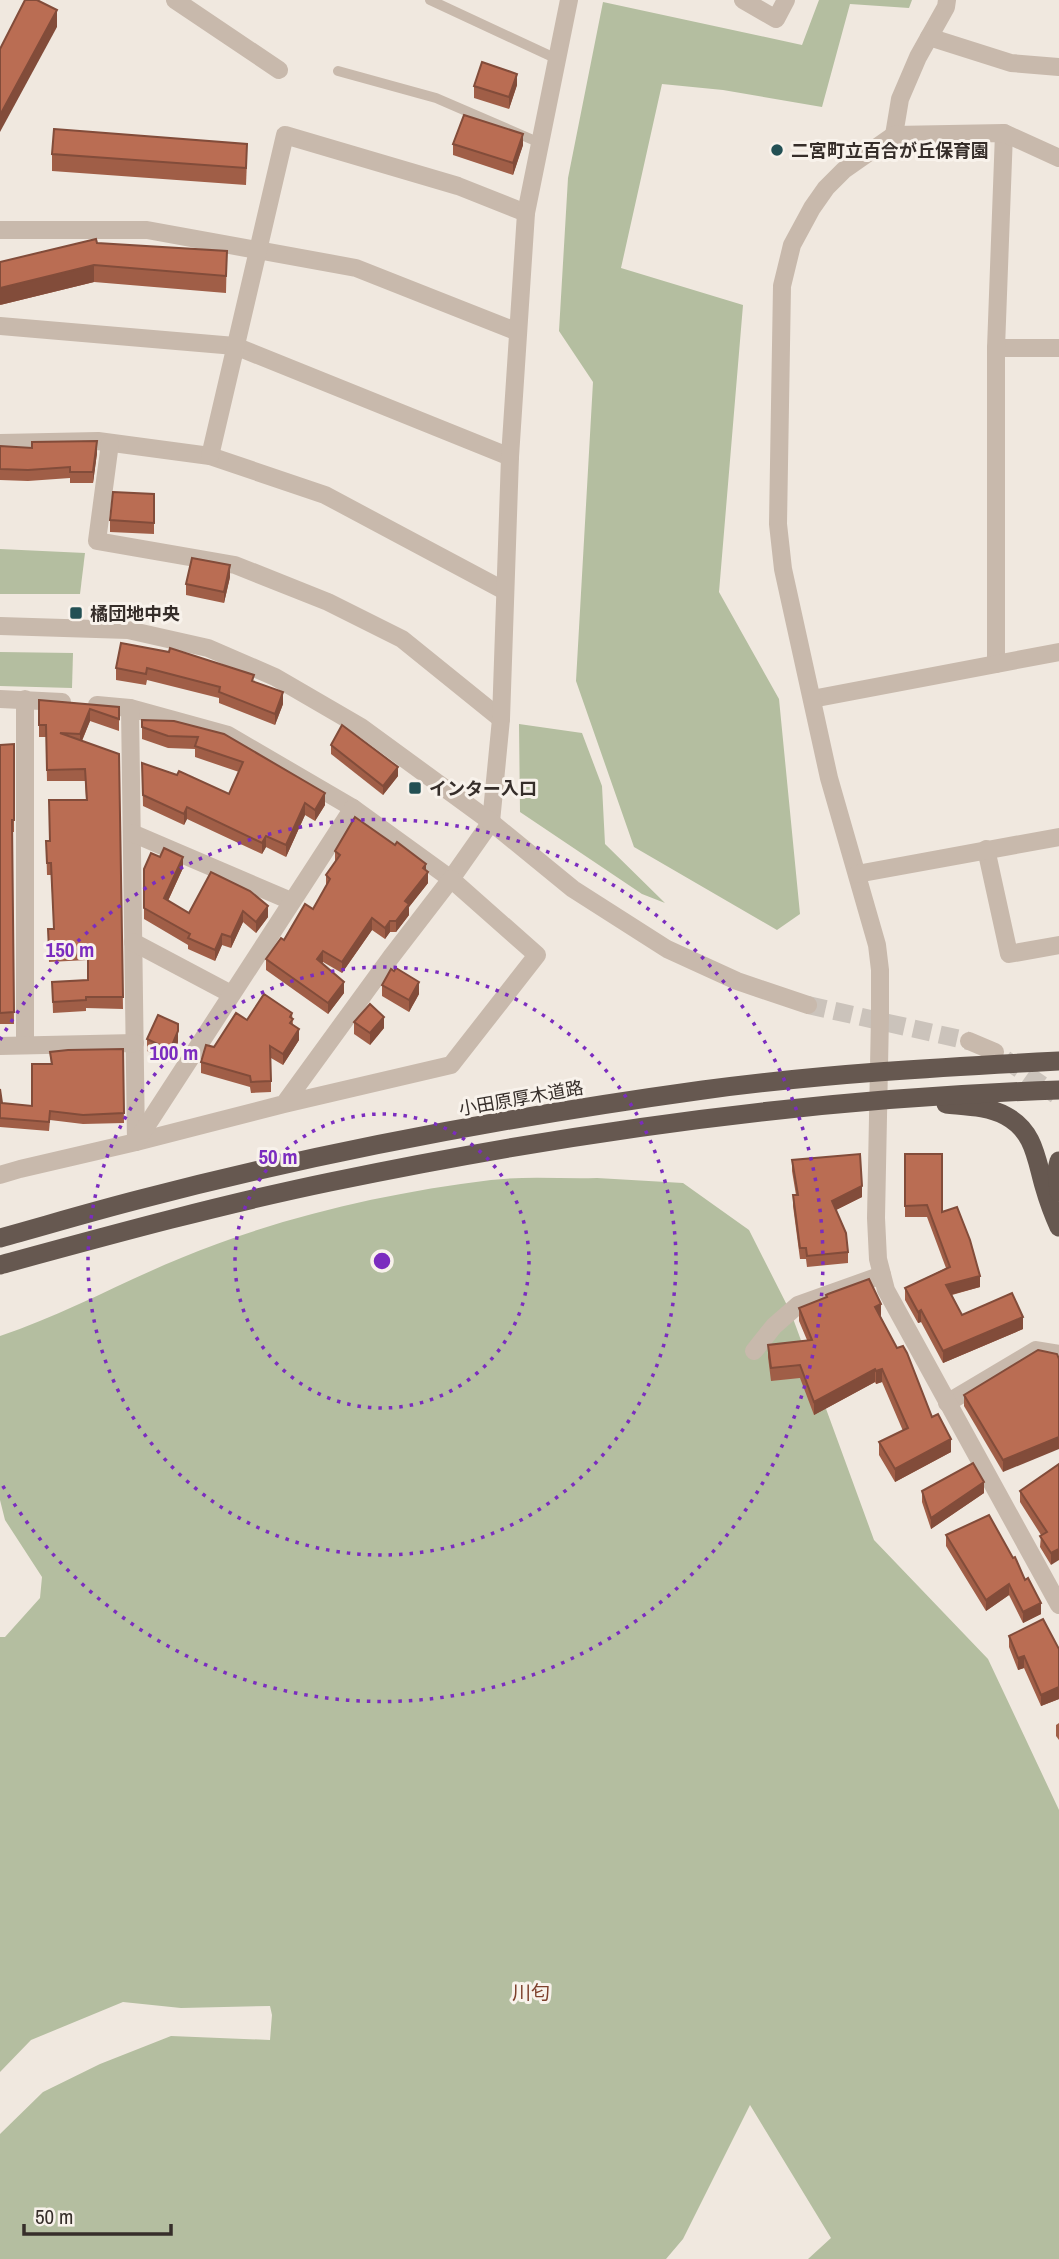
<svg xmlns="http://www.w3.org/2000/svg" width="1059" height="2259" viewBox="0 0 1059 2259" font-family="'Archivo Narrow','Noto Sans JP',sans-serif">
<rect width="100%" height="100%" fill="#f0e8df"/>
<!-- green -->
<g fill="#b4bea0">
<path d="M819 0H912L909 8 850 4 822 107 723 90 662 84 621 268 743 305 719 592 779 699 800 914 777 930 634 847 576 681 593 382 559 331 568 178 603 2 802 45Z"/>
<path d="M0 549 85 553 80 594H0Z"/>
<path d="M0 652 73 653 72 688 0 686Z"/>
<path d="M519 724 582 733 602 786 605 844 665 903 642 894 520 812Z"/>
<path d="M597 1178 683 1183 749 1230 791 1313 874 1540 988 1659 1059 1810V2259H808L831 2238 750 2105 683 2239 666 2259H0V2134L43 2092 100 2064 171 2036 270 2040 272 2015 270 2006 181 2008 123 2002 31 2040 0 2072V1637H5L40 1598 42 1577 5 1520 0 1500V1336C63 1315 120 1283 181 1258 280 1217 385 1193 491 1180 526 1176 562 1179 597 1178Z"/>
</g>
<g fill="none" stroke-linecap="round" stroke-linejoin="round">
<!-- tertiary-tunnel -->
<g stroke="#cbc3bb" stroke-width="18" stroke-dasharray="18 9" stroke-linecap="butt">
<path d="M808 1005 969 1041"/>
<path d="M1005 1059 1056 1095"/>
</g>
<!-- service -->
<g stroke="#c8b9ac" stroke-width="10">
<path d="M430 0 557 59"/>
<path d="M338 71 436 98 540 143"/>
</g>
<!-- minor -->
<g stroke="#c8b9ac" stroke-width="18">
<path d="M175 0 279 70"/>
<path d="M743 0 776 19 786 0"/>
<path d="M929 37 1011 63 1059 67"/>
<path d="M0 230H147L356 268 518 332"/>
<path d="M0 326 235 346 510 457"/>
<path d="M996 348H1059"/>
<path d="M0 443 98 441 210 456 325 495 505 591"/>
<path d="M110 443 97 541 235 565 328 602 402 639 501 719"/>
<path d="M210 456 285 135 458 186 526 213"/>
<path d="M996 664V348L1004 133"/>
<path d="M0 699 62 702"/>
<path d="M25 699V1045"/>
<path d="M812 699 1059 652"/>
<path d="M97 705 130 708 228 735 353 808 451 879 491 822 501 719 510 457 526 213 569 0"/>
<path d="M130 708 136 1142 284 1104 451 1065 537 955 451 879 391 957 284 1104"/>
<path d="M132 833 291 901"/>
<path d="M986 849 1009 954 1059 945"/>
<path d="M133 942 231 994"/>
<path d="M0 1046 135 1043"/>
<path d="M0 1175 20 1169 136 1142 353 808"/>
<path d="M754 1351 774 1326 798 1305 882 1275"/>
<path d="M947 1403 1036 1350 1059 1354"/>
</g>
<!-- tertiary -->
<g stroke="#c8b9ac" stroke-width="18">
<path d="M894 135 900 99 918 57 946 7 947 0"/>
<path d="M1059 158 1004 133 894 135 844 170 826 188 812 208 792 245 782 286 778 524 783 569 829 778 877 945 880 970V1016L876 1218 878 1259 886 1290 1059 1605"/>
<path d="M0 626 128 630 208 648 275 677 361 727 491 822 573 889 667 949 737 981 808 1005"/>
<path d="M857 874 1059 837"/>
<path d="M969 1041 995 1052"/>
</g>
<!-- trunk -->
<g stroke="#665850" stroke-width="19">
<path d="M946 1104C966 1106 988 1106 1006 1116 1034 1131 1036 1158 1044 1186 1048 1200 1053 1214 1059 1227"/>
<path d="M1059 1161 1057 1169 1059 1192"/>
<path d="M0 1238C47 1225 94 1211 141 1199 325 1151 515 1116 703 1090 821 1074 941 1067 1059 1061"/>
<path d="M0 1265C110 1235 219 1205 330 1182 570 1132 814 1098 1059 1090"/>
</g>
</g>
<!-- wall -->
<g fill="#a05e47">
<path d="M517 85 509 109 474 98V86Z"/>
<path d="M453 144 523 145 513 175 453 155Z"/>
<path d="M52 154 247 161 246 185 52 171Z"/>
<path d="M97 243 227 251 226 293 94 282 0 305Z"/>
<path d="M0 446 97 453 93 483H70V478L28 481 0 480Z"/>
<path d="M154 494V534L110 532V520Z"/>
<path d="M230 577 224 603 186 595V584Z"/>
<path d="M121 643 254 682 283 704 275 725 219 703V698L147 680 146 685 116 680V668Z"/>
<path d="M39 700 119 707V731L90 721 82 741 119 754 123 1009 86 1008V1011L53 1013 52 982 88 980V960L49 962 48 929H54L51 875H47L46 841H50L86 800 85 781H47L46 737H39Z"/>
<path d="M142 720 174 721 325 805 315 821 305 815 286 857 266 847 262 854 187 819 184 825 143 806 142 763 229 794 239 772 195 757V749L168 748 142 739Z"/>
<path d="M14 744V832H12L14 1024H0V745Z"/>
<path d="M331 745 398 776 383 795 331 754Z"/>
<path d="M335 851 426 871 428 883 409 907V915L396 932H390L385 939 372 930 342 973 323 962 322 963 344 993 328 1014 266 970V959L313 909 326 887V875L335 862Z"/>
<path d="M160 857 183 868 168 901 189 913 211 872 268 917 256 933 243 922 231 948 222 945 215 961 188 949V945L144 919V869Z"/>
<path d="M382 985 419 994 409 1012 382 996Z"/>
<path d="M292 1013 293 1025 299 1040 283 1065 271 1058V1092L251 1093 250 1087 201 1073V1062L214 1047 247 1020Z"/>
<path d="M354 1022 384 1028 370 1045 354 1034Z"/>
<path d="M147 1039 178 1042 170 1061 147 1051Z"/>
<path d="M123 1049 124 1123 83 1124 50 1120 49 1131 0 1127V1089L2 1103 32 1106 51 1064 50 1052Z"/>
<path d="M905 1154 942 1212 980 1287 952 1295 962 1315 1023 1329 943 1363 921 1322 918 1323 905 1300V1288L946 1268 927 1217H905Z"/>
<path d="M792 1160 862 1197 836 1210 848 1252V1263L807 1267 806 1259H800L793 1206V1195H796L792 1171Z"/>
<path d="M826 1295 881 1317 932 1417 951 1452 895 1482 879 1455V1442L903 1431 882 1382 876 1384 875 1382 814 1415 800 1378 771 1381 768 1357V1345L807 1340 799 1321V1308L826 1298Z"/>
<path d="M1059 1359 1003 1472 964 1406V1395Z"/>
<path d="M1059 1464 1051 1565 1040 1547 1041 1535 1020 1502V1491Z"/>
<path d="M922 1491 984 1493 931 1529 922 1502Z"/>
<path d="M989 1515 1041 1614 1023 1623 1009 1595 986 1611 946 1546V1535Z"/>
<path d="M1009 1636 1059 1649V1699L1041 1706 1024 1668 1018 1670 1009 1647Z"/>
<path d="M1059 1723V1740L1056 1736V1725Z"/>
</g>
<!-- shaded-wall -->
<g fill="#824c3a">
<path d="M57 10V27L0 132V115Z"/>
<path d="M517 74V85L509 109V97Z"/>
<path d="M523 134V145L513 175V163Z"/>
<path d="M94 265V282L0 305V288Z"/>
<path d="M97 441V453L93 483V472Z"/>
<path d="M230 565V577L224 603V592Z"/>
<path d="M283 692V704L275 725V714Z"/>
<path d="M90 709V721L80 745V734Z"/>
<path d="M398 767V776L383 795V786Z"/>
<path d="M325 793V805L315 821V810Z"/>
<path d="M305 803V815L286 857V845Z"/>
<path d="M187 807V819L184 825V814Z"/>
<path d="M266 836V847L262 854V843Z"/>
<path d="M183 857V868L164 909V898Z"/>
<path d="M426 864V874L428 872V883L409 907V915L396 932V921L405 901 423 868Z"/>
<path d="M268 906V917L256 933V922Z"/>
<path d="M243 911V922L231 948V937Z"/>
<path d="M372 918V930L342 973V962Z"/>
<path d="M390 921V932L385 939V928Z"/>
<path d="M222 934V945L215 961V950Z"/>
<path d="M323 951V962L317 970V959Z"/>
<path d="M344 982V993L328 1014V1003Z"/>
<path d="M419 982V994L409 1012V1000Z"/>
<path d="M384 1017V1028L370 1045V1033Z"/>
<path d="M299 1029V1040L283 1065V1054Z"/>
<path d="M178 1031V1042L170 1061V1050Z"/>
<path d="M862 1186V1197L832 1212V1201Z"/>
<path d="M980 1276V1287L946 1296V1285Z"/>
<path d="M881 1304V1317L875 1307Z"/>
<path d="M921 1310V1322L918 1323V1312Z"/>
<path d="M1023 1317V1329L943 1363V1351Z"/>
<path d="M875 1369V1382L814 1415V1402Z"/>
<path d="M882 1369V1382L876 1384V1371Z"/>
<path d="M1059 1437V1449L1003 1472V1460Z"/>
<path d="M951 1439V1452L895 1482V1469Z"/>
<path d="M984 1482V1493L931 1529V1518Z"/>
<path d="M1059 1549V1560L1051 1565V1553Z"/>
<path d="M1009 1584V1595L986 1611V1600Z"/>
<path d="M1041 1603V1614L1023 1623V1612Z"/>
<path d="M1024 1656V1668L1018 1670V1658Z"/>
<path d="M1059 1687V1699L1041 1706V1695Z"/>
</g>
<!-- building -->
<g fill="#ba6d53" stroke="#824c3a" stroke-width="2">
<path d="M25 0H37L57 10 0 115V49Z"/>
<path d="M482 62 517 74 509 97 474 86Z"/>
<path d="M464 115 523 134 513 163 453 144Z"/>
<path d="M54 129 247 144 246 168 52 154Z"/>
<path d="M96 239 97 243 227 251 226 276 94 265 0 288V262Z"/>
<path d="M97 441 93 472H70V467L28 470 0 469V446L32 448V442Z"/>
<path d="M113 492 154 494V523L110 520Z"/>
<path d="M192 558 230 565 224 592 186 584Z"/>
<path d="M121 643 169 652 170 648 254 675 252 681 283 692 275 714 219 692 220 687 147 668 146 674 116 668Z"/>
<path d="M39 700 119 707V719L90 709 80 734 60 733 119 754 123 997H86V1000L53 1002 52 982 88 980V949L49 950 48 929H54L51 863H47L46 841H50L49 800H87L85 769 47 770 46 725H39Z"/>
<path d="M142 720 174 721 224 734 325 793 315 810 305 803 286 845 266 836 262 843 187 807 184 814 143 795 142 763 177 775 179 771 229 794 243 762 195 746 198 737 168 736 142 727Z"/>
<path d="M342 725 398 767 383 786 331 745Z"/>
<path d="M14 744V820H12L14 1012 0 1013V745Z"/>
<path d="M355 817 395 845 397 842 426 864 423 868 428 872 405 901 409 904 396 921H390L385 928 372 918 342 962 323 951 317 959 344 982 328 1003 266 959 281 938 284 940 305 904 313 909 330 879 326 875 340 855 335 851Z"/>
<path d="M164 848 183 857 164 898 189 913 211 872 250 891 268 906 256 922 243 911 231 937 222 934 215 950 188 938 190 934 144 908V869L151 853 160 857Z"/>
<path d="M396 968 419 982 409 1000 382 985 391 969 394 971Z"/>
<path d="M264 994 292 1013 290 1017 293 1019 290 1023 299 1029 283 1054 270 1046 271 1081 251 1082 250 1076 201 1062 206 1045 214 1047 236 1013 247 1020Z"/>
<path d="M370 1004 384 1017 370 1033 354 1022Z"/>
<path d="M158 1015 178 1024V1031L170 1050 147 1039Z"/>
<path d="M123 1049 124 1113 83 1115 50 1111 49 1122 0 1118V1089L2 1103 32 1106V1064H52L50 1052 68 1050Z"/>
<path d="M860 1154 862 1186 832 1201 846 1233 848 1252 807 1256 806 1248H800L793 1195H798L792 1160Z"/>
<path d="M905 1154H942V1212L957 1207 970 1240 980 1276 946 1285 962 1315 1012 1293 1023 1317 943 1351 921 1310 918 1312 905 1288 950 1267 927 1205 905 1206Z"/>
<path d="M869 1279 881 1304 875 1307 897 1348 903 1346 907 1353 932 1417 938 1414 951 1439 895 1469 879 1442 908 1428 882 1369 876 1371 875 1369 814 1402 800 1365 771 1368 768 1345 812 1340 799 1308 827 1297 826 1295 828 1294Z"/>
<path d="M1038 1350 1057 1354 1059 1359V1437L1003 1460 964 1395Z"/>
<path d="M973 1463 984 1482 931 1518 922 1491Z"/>
<path d="M1059 1464V1549L1051 1553 1040 1536 1047 1532 1020 1491Z"/>
<path d="M989 1515 1013 1558 1015 1557 1025 1580 1028 1578 1041 1603 1023 1612 1009 1584 986 1600 946 1535Z"/>
<path d="M1043 1619 1059 1649V1687L1041 1695 1024 1656 1018 1658 1009 1636Z"/>
</g>
<!-- distance rings -->
<g fill="none" stroke="#7b2cbf" stroke-width="3.5" stroke-dasharray="3.5 7">
<circle cx="382" cy="1261" r="147"/>
<circle cx="382" cy="1261" r="294"/>
<path d="M0 1040A441 441 0 1 1 0 1481"/>
</g>
<!-- markers -->
<g fill="#235054" stroke="#f8f2eb" stroke-width="2.5">
<circle cx="777" cy="150" r="7"/>
<rect x="69" y="606" width="14" height="14" rx="3.5"/>
<rect x="408" y="781" width="14" height="14" rx="3.5"/>
</g>
<g text-anchor="middle" dominant-baseline="central" stroke-width="6" stroke-linejoin="round" paint-order="stroke">
<!-- poi labels -->
<g font-size="18" font-weight="bold" fill="#362e2a" stroke="#f8f2eb" text-anchor="start">
<text x="791" y="150">二宮町立百合が丘保育園</text>
<text x="90" y="613">橘団地中央</text>
<text x="429" y="788">インター入口</text>
</g>
<!-- street labels -->
<g font-size="18" fill="#362e2a" stroke="#f8f2eb">
<text transform="translate(521 1098) rotate(-10)">小田原厚木道路</text>
</g>
<!-- neighbourhood labels -->
<g font-size="19" fill="#7d3f2b" stroke="#f8f2eb">
<text x="531" y="1992">川匂</text>
</g>
</g>
<circle cx="382" cy="1261" r="10" fill="#7b2cbf" stroke="#f8f2eb" stroke-width="3.5"/>
<g font-size="21" text-anchor="middle" font-weight="bold" fill="#7b2cbf" stroke="#f8f2eb" stroke-width="6" stroke-linejoin="round" paint-order="stroke">
<text x="70" y="957">150 m</text>
<text x="174" y="1060">100 m</text>
<text x="278" y="1164">50 m</text>
</g>
<!-- scale -->
<path d="M24 2224v10h147v-10" fill="none" stroke="#362e2a" stroke-width="3.5"/>
<text x="35" y="2224" font-size="21" fill="#362e2a" stroke="#f8f2eb" stroke-width="5" paint-order="stroke">50 m</text>
</svg>
